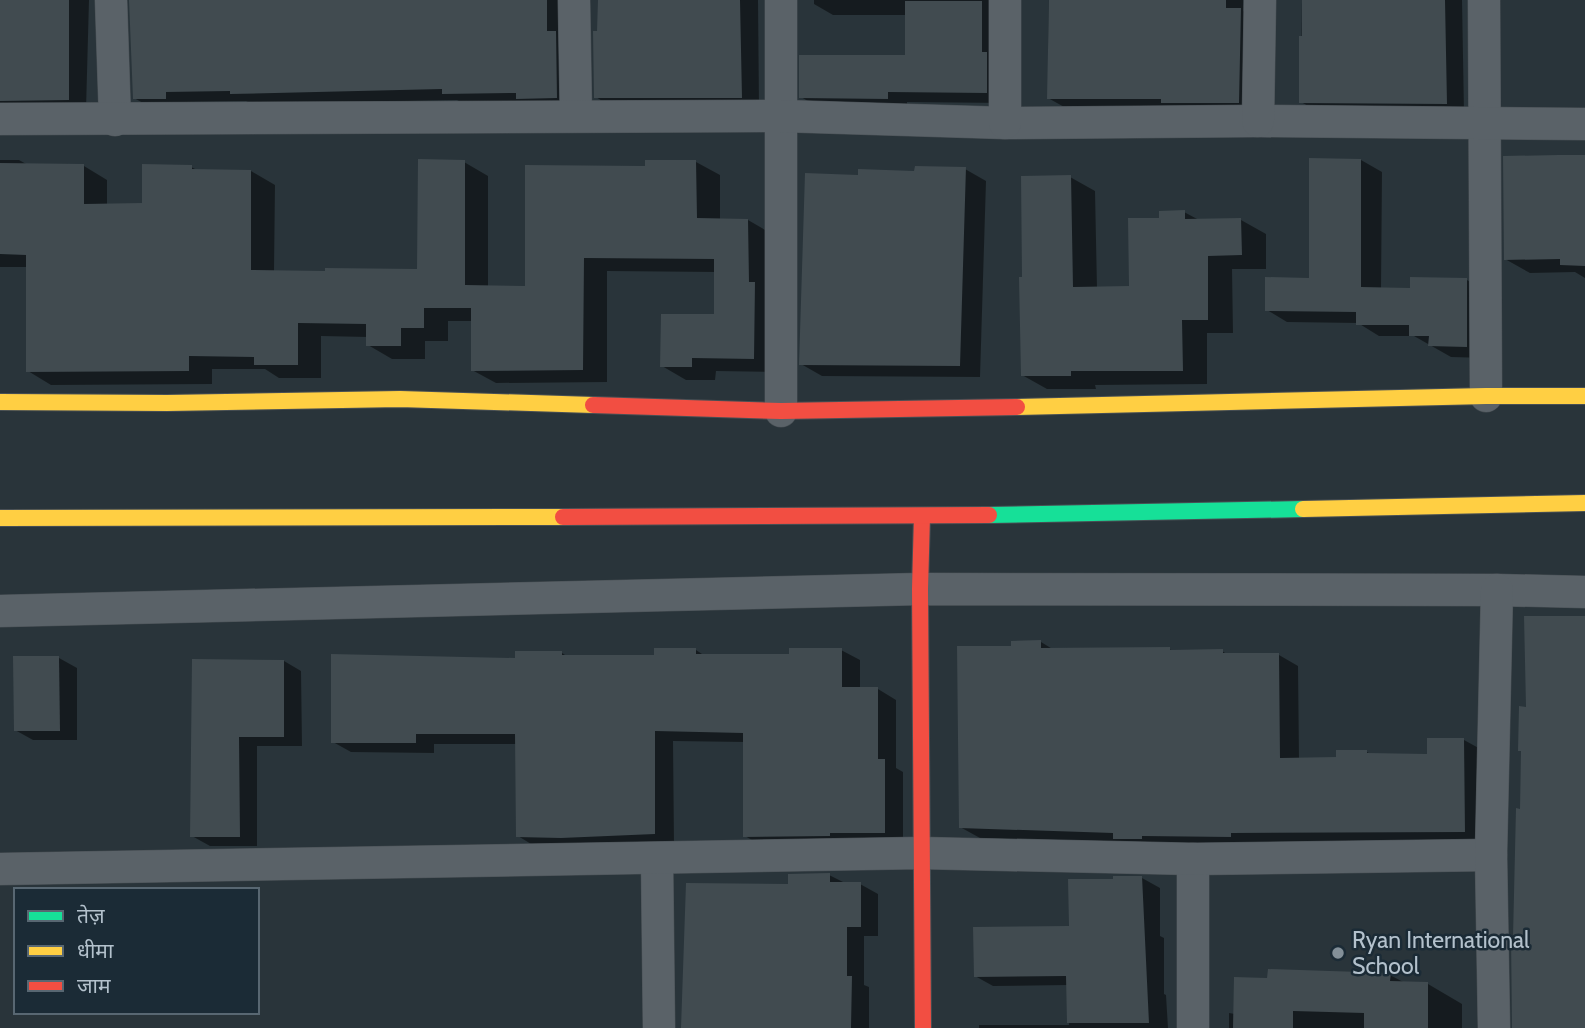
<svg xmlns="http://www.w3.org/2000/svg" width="1585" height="1028" viewBox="0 0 1585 1028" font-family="Cabin,'Noto Sans Devanagari',sans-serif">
<rect width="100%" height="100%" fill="#29343a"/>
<!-- shadow -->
<g fill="#0007">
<path d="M0 0H89L86 110H0Z"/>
<path d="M131 0H565L576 109 464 104 457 100 252 104 246 101 185 102V109H154L134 98Z"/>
<path d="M599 0H758L759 107 613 108 596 97Z"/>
<path d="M814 0H1001L1005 103 907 102V109L820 108 801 97 906 56V15H833L814 4Z"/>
<path d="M1049 0H1243V11L1259 20 1256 112 1066 108 1048 98Z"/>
<path d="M1302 0H1462L1464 113 1319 112 1301 102Z"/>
<path d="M1585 157V278L1575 272 1530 273 1505 259Z"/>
<path d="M0 160H19L28 165 84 166 107 180V205H143L191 167 199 171H251L275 185 274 271H419L464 162 488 176V288H526L647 168 696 162 720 175V220H748L772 234 778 372 716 371 715 380H686L662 366 716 316V272L607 271V382L496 383 472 370 473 321H448V341H425V359H392L368 345V337L321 336V378H279L265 369H212V384L51 385 28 371V267H0Z"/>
<path d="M1361 160 1382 172 1381 289H1411L1467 280 1487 292V358L1451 357 1414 336H1379L1358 323 1287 322 1267 310 1311 279Z"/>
<path d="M965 169 986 181 980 377 822 376 801 364 860 177Z"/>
<path d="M1070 177 1095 191 1097 288H1130L1161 220 1184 212 1199 220H1241L1266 234V269H1232L1233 333H1207V384L1095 385 1096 389H1047L1022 375 1024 279Z"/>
<path d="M1041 642 1054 650 1169 649 1173 651H1222L1228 655H1279L1298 666 1299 759H1338L1367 752 1372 755H1428L1464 740 1484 751V843L1250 847 980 838 960 827 1012 648Z"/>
<path d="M696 650 705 656H791L841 650 860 660V689H878L896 700V768L903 772V843L764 847 745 836V742L673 741 674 844 536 847 518 836 517 744H434V753L351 752 333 742 517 660 562 653 568 657H656Z"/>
<path d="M59 658 77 668V740H33L15 730Z"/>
<path d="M194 660 284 661 301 671 302 746H257V846H210L192 836Z"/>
<path d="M829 875 845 883 860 884 878 894V936H864V985L869 987V1028H686L790 885Z"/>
<path d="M1142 878 1160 888V936L1164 938V994L1166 995 1168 1028H979V1025H1069L1068 985 993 986 975 976 1071 928Z"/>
<path d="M1390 975 1405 983 1428 984 1462 1004V1028H1229V1013L1235 1014Z"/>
</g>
<!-- building -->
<g fill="#414b50">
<path d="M0 0H69V100L0 101Z"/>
<path d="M129 0H547V31H556L557 98 516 99V93L442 94V89L230 94V91L166 92V99H133Z"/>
<path d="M598 0H740L742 98H594L593 31H597Z"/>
<path d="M1049 0H1226V8H1241L1239 103H1161V99H1047Z"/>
<path d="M1302 0H1445L1447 104 1299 103V36H1302Z"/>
<path d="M905 1H982V52H987V93L888 92V99L799 98V55H905Z"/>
<path d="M1559 155H1585V266L1560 265V259L1504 260 1503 156Z"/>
<path d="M1309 158 1361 159V287L1410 288V277L1467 278V347L1428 346 1429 336H1409V325H1356V312L1265 311V277L1309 278Z"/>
<path d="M418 159 465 160V285L525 286V165L645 166V160H696L697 218 748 219 749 282H755L754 359 692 358V367H660L661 314H714V259L584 258 583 370 471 371V308H424V328H401V346H366V324L298 323V365H254V357L189 356V371L26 372V255L0 254V163L84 164V204L142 203V164L192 165V169L251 170V270L325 271V268L417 269Z"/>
<path d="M915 166 966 167 960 366 799 365 805 173 858 175V169L914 171Z"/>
<path d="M1071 175 1073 287 1129 286 1128 218H1159V211L1185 210V219L1241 218 1242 255 1208 256V320H1182L1183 371H1071V376H1021L1019 277H1022L1021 176Z"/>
<path d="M1524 616H1585V1028H1512L1511 937H1513L1516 808 1520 809 1521 751H1518L1519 706 1526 707Z"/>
<path d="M1041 640V648L1170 647V650L1223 649V653H1279L1280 758 1336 757V750H1367V753L1427 754V738H1464L1465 832 1231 833V837L1142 836V839H1113V833L959 828 957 646H1011V641Z"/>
<path d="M654 648H696V654H789V648H842V687H878V759H885V833H830V836L743 837V733L655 731V834L561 838 516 837 515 734H416V743H331V654L515 658V651H562V655H654Z"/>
<path d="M13 656H59L60 731H14Z"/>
<path d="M192 659 284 660V737H239L240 837H190Z"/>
<path d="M830 873V882H861V927H847V976H852L851 1028H681L686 883 788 884V874Z"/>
<path d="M1113 876H1142L1149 1023H1067L1066 976 974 977 973 927 1069 926 1068 879H1113Z"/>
<path d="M1268 969 1391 973 1390 981 1428 982V1028H1364V1013L1293 1011V1028H1233L1234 977 1267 978Z"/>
</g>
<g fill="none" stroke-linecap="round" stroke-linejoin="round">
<!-- street casing -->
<g stroke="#484f54" stroke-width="33">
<g id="street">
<path d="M111 0 115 120"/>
<path d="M574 0 576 116"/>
<path d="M781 0V411"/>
<path d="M1484 0 1486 396"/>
<path d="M0 119 781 116 1005 123 1258 121 1585 124"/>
<path d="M1258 121 1260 0"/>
<path d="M1005 123V0"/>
<path d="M0 611 920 589 1497 590 1585 592"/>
<path d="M657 859 659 1028"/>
<path d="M1193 859V1028"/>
<path d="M0 869 921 853 1193 859 1491 855"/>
<path d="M1494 1028 1491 855 1497 590"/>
</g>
</g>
<!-- fast casing -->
<g stroke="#484f54" stroke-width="18">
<path id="fast" d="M989 515 1303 509"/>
</g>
<!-- slow casing -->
<g stroke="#484f54" stroke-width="18">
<g id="slow">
<path d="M0 402 167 403 400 399 593 405"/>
<path d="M1017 407 1486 396H1585"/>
<path d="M1303 509 1585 503"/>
<path d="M0 518 563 517"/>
</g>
</g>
<!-- jam casing -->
<g stroke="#484f54" stroke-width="18">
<g id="jam">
<path d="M593 405 781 411 1017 407"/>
<path d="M922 516 920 589 923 1028"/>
<path d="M563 517 989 515"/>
</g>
</g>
<!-- street -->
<use href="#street" stroke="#5a6268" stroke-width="32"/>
<!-- fast -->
<use href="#fast" stroke="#16e098" stroke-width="16"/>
<!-- slow -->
<use href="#slow" stroke="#ffcf43" stroke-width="16"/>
<!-- jam -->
<use href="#jam" stroke="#f24e42" stroke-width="16"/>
</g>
<!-- markers -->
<circle fill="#839099" stroke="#1b2b36" stroke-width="2.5" cx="1338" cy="953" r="7"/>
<g text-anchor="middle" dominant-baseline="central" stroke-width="5" stroke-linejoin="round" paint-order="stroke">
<!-- poi labels -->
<g font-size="23" fill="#b3c1cc" stroke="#1b2b36" text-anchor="start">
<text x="1352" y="940">Ryan International<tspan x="1352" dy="26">School</tspan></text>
</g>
</g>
<!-- legend -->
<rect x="14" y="888" width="245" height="126" fill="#1b2b36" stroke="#586772" stroke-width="2"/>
<rect x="28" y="911" width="35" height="10" fill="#16e098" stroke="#586772" stroke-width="2"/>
<text x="77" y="923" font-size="21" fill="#b3c1cc">तेज़</text>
<rect x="28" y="946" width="35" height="10" fill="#ffcf43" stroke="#586772" stroke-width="2"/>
<text x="77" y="958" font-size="21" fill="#b3c1cc">धीमा</text>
<rect x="28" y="981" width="35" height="10" fill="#f24e42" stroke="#586772" stroke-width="2"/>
<text x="77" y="993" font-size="21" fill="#b3c1cc">जाम</text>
</svg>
